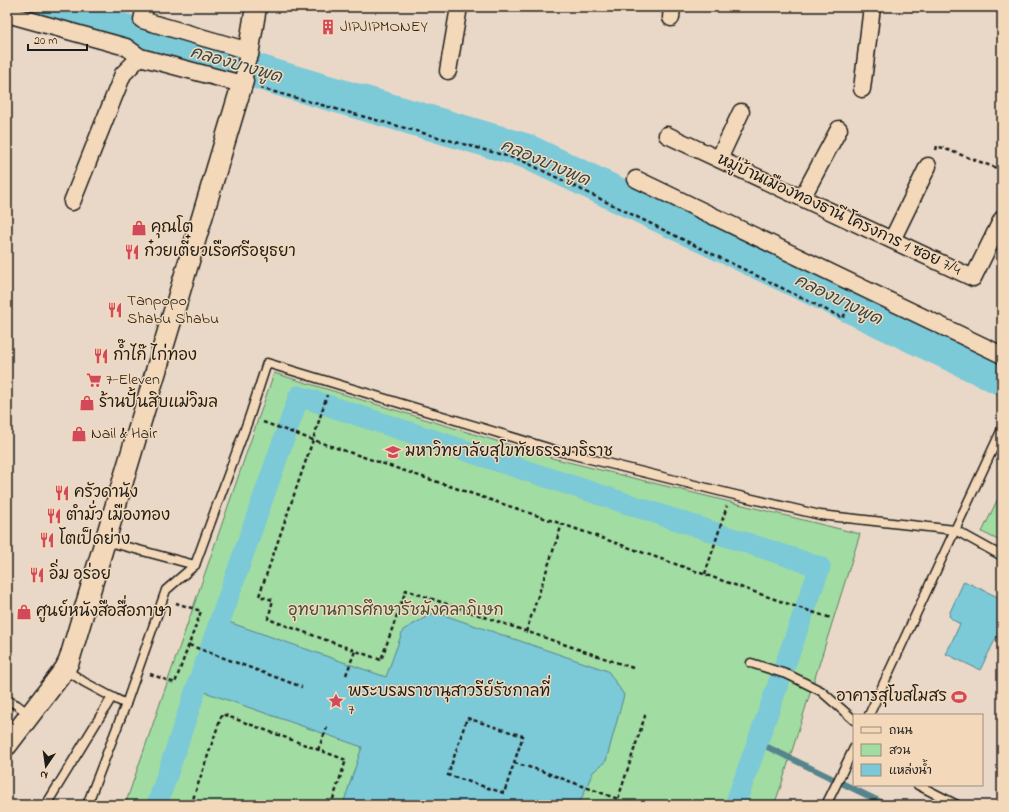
<svg xmlns="http://www.w3.org/2000/svg" width="1009" height="812" viewBox="0 0 1009 812" font-family="'Indie Flower','Playpen Sans Thai',sans-serif">
<rect width="100%" height="100%" fill="#e9d8c7"/>
<filter id="ink" filterUnits="userSpaceOnUse"><feTurbulence type="fractalNoise" baseFrequency=".025" numOctaves="2"/><feDisplacementMap in="SourceGraphic" scale="8" xChannelSelector="R" yChannelSelector="G"/><feConvolveMatrix kernelMatrix="1 2 1 2 8 2 1 2 1" color-interpolation-filters="sRGB"/></filter>
<g filter="url(#ink)">
<!-- green -->
<g fill="#a1dca2" stroke="#5e7c5f">
<path d="M274 373 552 458 860 534 781 786 774 805H125Z"/>
<path d="M1002 490V542L982 532Z"/>
</g>
<!-- water -->
<g fill="#7bc9d8" stroke="#55848d">
<path d="M964 581 1002 599V626L980 670 946 654 960 624 953 620 949 616 950 612Z"/>
<path d="M435 612 608 671 624 695 606 761 593 772 580 802 581 805H344L343 804 362 747 196 689 220 619 386 677 403 630Z"/>
</g>
<g fill="none" stroke-linecap="round" stroke-linejoin="round">
<!-- stream -->
<path stroke="#55848d" stroke-width="6" d="M757 742 887 805"/>
<!-- canal -->
<path stroke="#7bc9d8" stroke-width="21" d="M157 805 196 689 299 396 820 567 735 805"/>
<!-- river -->
<path stroke="#7bc9d8" stroke-width="35" d="M39 7 173 45 278 78 526 151 1002 378"/>
<!-- service casing -->
<g stroke="#1c1c1c" stroke-width="11">
<g id="service">
<path d="M105 541 195 565"/>
<path d="M751 663 789 675 821 691 854 720"/>
<path d="M65 669 84 682 112 697"/>
<path d="M7 700 17 705 30 715"/>
<path d="M126 704 166 590 195 565 249 418 267 363 558 451 731 494 820 515 955 530 1002 556"/>
<path d="M869 715 1002 429"/>
<path d="M918 785 957 805"/>
<path d="M46 805 112 697 126 704 87 805"/>
<path d="M826 805 854 748"/>
</g>
</g>
<!-- minor casing -->
<g stroke="#1c1c1c" stroke-width="19">
<g id="minor">
<path d="M145 7 142 20 249 51"/>
<path d="M7 14 126 47 140 57 242 84"/>
<path d="M671 18 672 7"/>
<path d="M448 71 459 7"/>
<path d="M243 81 248 55"/>
<path d="M862 89 872 7"/>
<path d="M667 135 973 278 1002 219"/>
<path d="M719 159 741 112"/>
<path d="M636 179 1002 355"/>
<path d="M802 198 839 129"/>
<path d="M72 202 123 74 140 57"/>
<path d="M892 240 928 166"/>
</g>
</g>
<!-- tertiary casing -->
<g stroke="#1c1c1c" stroke-width="23">
<g id="tertiary">
<path d="M248 55 256 7"/>
<path d="M7 745 65 669 69 661 243 81"/>
</g>
</g>
<!-- path -->
<g stroke="#1c1c1c" stroke-width="2.5" stroke-dasharray="4 3" stroke-linecap="butt">
<path d="M260 88 521 160 843 318 851 302"/>
<path d="M936 150 937 146 1002 170"/>
<path d="M263 422 313 440 327 395"/>
<path d="M705 574 727 506"/>
<path d="M526 632 562 524"/>
<path d="M189 645 302 687"/>
<path d="M633 668 406 590 381 660 268 619 273 600 259 596 313 440 562 524 797 607 831 618"/>
<path d="M150 674 175 683 201 611 176 603"/>
<path d="M346 675 355 651"/>
<path d="M467 718 523 736 504 793 448 775Z"/>
<path d="M318 750 328 725"/>
<path d="M514 763 539 770 618 799"/>
<path d="M191 805 222 714 346 760 331 805"/>
<path d="M616 805 646 713"/>
</g>
<!-- service -->
<use href="#service" stroke="#f3d9ba" stroke-width="8"/>
<!-- minor -->
<use href="#minor" stroke="#f3d9ba" stroke-width="16"/>
<!-- tertiary -->
<use href="#tertiary" stroke="#f3d9ba" stroke-width="20"/>
</g>
</g>
<!-- icons -->
<defs>
<g id="building-bare" transform="scale(1.2)"><path d="M-4-6H4V6H1V3H-1V6H-4ZM-2.5-4.3h1.7v1.8h-1.7ZM.8-4.3h1.7v1.8H.8ZM-2.5-1h1.7V.8h-1.7ZM.8-1h1.7V.8H.8Z" fill="#d1495b" stroke="#f3d9ba" stroke-width="2.5" paint-order="stroke"/></g>
<g id="shop-bare" transform="scale(1.2)"><path d="M-5-2.5h2.3a2.7 3.5 0 0 1 5.4 0H5L5.5 6h-11ZM-1.5-2.5h3a1.5 2.3 0 0 0-3 0Z" fill="#d1495b" stroke="#f3d9ba" stroke-width="2.5" paint-order="stroke"/></g>
<g id="restaurant-bare" transform="scale(1.2)"><path d="M-5-6h1v4h1v-4h1v4h1v-4h1v5L-1.5 .5V6h-2V.5L-5-1ZM5-6V6H3V1.5H1.5Q1.5-4 5-6Z" fill="#d1495b" stroke="#f3d9ba" stroke-width="2.5" paint-order="stroke"/></g>
<g id="supermarket-bare" transform="scale(1.2)"><path d="M-6-5.5h2.5l.6 2H6L4.5 2H-2.5L-4.4-4H-6ZM-1.5 3.2a1.3 1.3 0 1 0 .1 0ZM3 3.2a1.3 1.3 0 1 0 .1 0Z" fill="#d1495b" stroke="#f3d9ba" stroke-width="2.5" paint-order="stroke"/></g>
<g id="university-bare" transform="scale(1.2)"><path d="M0-5L7-2L0 1L-7-2ZM-4 1L0 2.5L4 1V4Q0 6-4 4Z" fill="#d1495b" stroke="#f3d9ba" stroke-width="2.5" paint-order="stroke"/></g>
<g id="stadium-bare" transform="scale(1.2)"><path d="M0-5a6.5 5 0 1 0 0 10a6.5 5 0 1 0 0-10ZM-3.5-1.8h7v3.6h-7Z" fill="#d1495b" stroke="#f3d9ba" stroke-width="2.5" paint-order="stroke"/></g>
<g id="sight-bare" transform="scale(1.2)"><path d="M0-6L1.8-2.2L6-1.7L2.9 1.2L3.7 5.4L0 3.3L-3.7 5.4L-2.9 1.2L-6-1.7L-1.8-2.2Z" fill="#d1495b" stroke="#f3d9ba" stroke-width="2.5" paint-order="stroke"/></g>
</defs>
<g fill-rule="evenodd">
<use href="#building-bare" x="328" y="27"/>
<use href="#shop-bare" x="139" y="228"/>
<use href="#restaurant-bare" x="132" y="252"/>
<use href="#restaurant-bare" x="115" y="310"/>
<use href="#restaurant-bare" x="101" y="356"/>
<use href="#supermarket-bare" x="94" y="380"/>
<use href="#shop-bare" x="87" y="403"/>
<use href="#shop-bare" x="79" y="434"/>
<use href="#university-bare" x="393" y="452"/>
<use href="#restaurant-bare" x="62" y="493"/>
<use href="#restaurant-bare" x="54" y="516"/>
<use href="#restaurant-bare" x="47" y="540"/>
<use href="#restaurant-bare" x="37" y="575"/>
<use href="#shop-bare" x="24" y="612"/>
<use href="#stadium-bare" x="959" y="697"/>
<use href="#sight-bare" x="336" y="701"/>
</g>
<g text-anchor="middle" dominant-baseline="central" stroke-width="3" stroke-linejoin="round" paint-order="stroke">
<!-- poi labels -->
<g font-size="16" fill="#1c1c1c" stroke="#f3d9ba" text-anchor="start">
<text x="340" y="27">JIPJIPMONEY</text>
<text x="151" y="228">คุณโต</text>
<text x="144" y="252">ก๋วยเตี๋ยวเรือศรีอยุธยา</text>
<text x="127" y="301">Tanpopo<tspan x="127" dy="18">Shabu Shabu</tspan></text>
<text x="113" y="356">ก๊ำไก๊ ไก่ทอง</text>
<text x="106" y="380">7-Eleven</text>
<text x="99" y="403">ร้านปั้นสิบแม่วิมล</text>
<text x="91" y="434">Nail &amp; Hair</text>
<text x="405" y="452">มหาวิทยาลัยสุโขทัยธรรมาธิราช</text>
<text x="74" y="493">ครัวดานัง</text>
<text x="66" y="516">ตำมั่ว เมืองทอง</text>
<text x="59" y="540">โตเป็ดย่าง</text>
<text x="49" y="575">อิ่ม อร่อย</text>
<text x="36" y="612">ศูนย์หนังสือสื่อภาษา</text>
<text x="348" y="692">พระบรมราชานุสาวรีย์รัชกาลที่<tspan x="348" dy="18">7</tspan></text>
<text x="947" y="697" text-anchor="end">อาคารสุโขสโมสร</text>
</g>
<!-- street labels -->
<g font-size="16" fill="#1c1c1c" stroke="#f3d9ba">
<text transform="translate(839 215) rotate(25)">หมู่บ้านเมืองทองธานี โครงการ 1 ซอย 7/4</text>
</g>
<!-- park labels -->
<g font-size="16" fill="#3d4c3e" stroke="#f3d9ba">
<text x="396" y="611">อุทยานการศึกษารัชมังคลาภิเษก</text>
</g>
<!-- water labels -->
<g font-size="17" font-style="italic" fill="#34474b" stroke="#f3d9ba">
<text transform="translate(236 65) rotate(16)">คลองบางพูด</text>
<text transform="translate(545 163) rotate(23)">คลองบางพูด</text>
<text transform="translate(838 300) rotate(26)">คลองบางพูด</text>
</g>
</g>
<!-- margin -->
<rect width="1009" height="812" fill="none" stroke="#f3d9ba" stroke-width="24"/>
<rect x="12" y="12" width="985" height="788" fill="none" stroke="#1c1c1c" stroke-width="1.5" filter="url(#ink)"/>
<!-- legend -->
<rect x="853" y="714" width="130" height="72" fill="#f3d9ba" stroke="#9d8d7b"/>
<rect x="861" y="727" width="20" height="6" fill="#f3d9ba" stroke="#9d8d7b"/>
<text x="889" y="734" font-size="12" fill="#1c1c1c">ถนน</text>
<rect x="861" y="744" width="20" height="12" fill="#a1dca2" stroke="#9d8d7b"/>
<text x="889" y="754" font-size="12" fill="#1c1c1c">สวน</text>
<rect x="861" y="764" width="20" height="12" fill="#7bc9d8" stroke="#9d8d7b"/>
<text x="889" y="774" font-size="12" fill="#1c1c1c">แหล่งน้ำ</text>
<!-- north arrow -->
<g transform="translate(46 766) rotate(193)" stroke="#f3d9ba" stroke-width="3" paint-order="stroke">
<path d="M0-3L7 15L0 10L-7 15Z" fill="#1c1c1c"/>
<text y="-6" font-size="11" font-weight="bold" text-anchor="middle" fill="#1c1c1c">N</text>
</g>
<!-- scale -->
<path d="M28 44v6h59v-6" fill="none" stroke="#1c1c1c" stroke-width="2"/>
<text x="34" y="44" font-size="12" fill="#1c1c1c" stroke="#f3d9ba" stroke-width="3" paint-order="stroke">20 m</text>
</svg>
